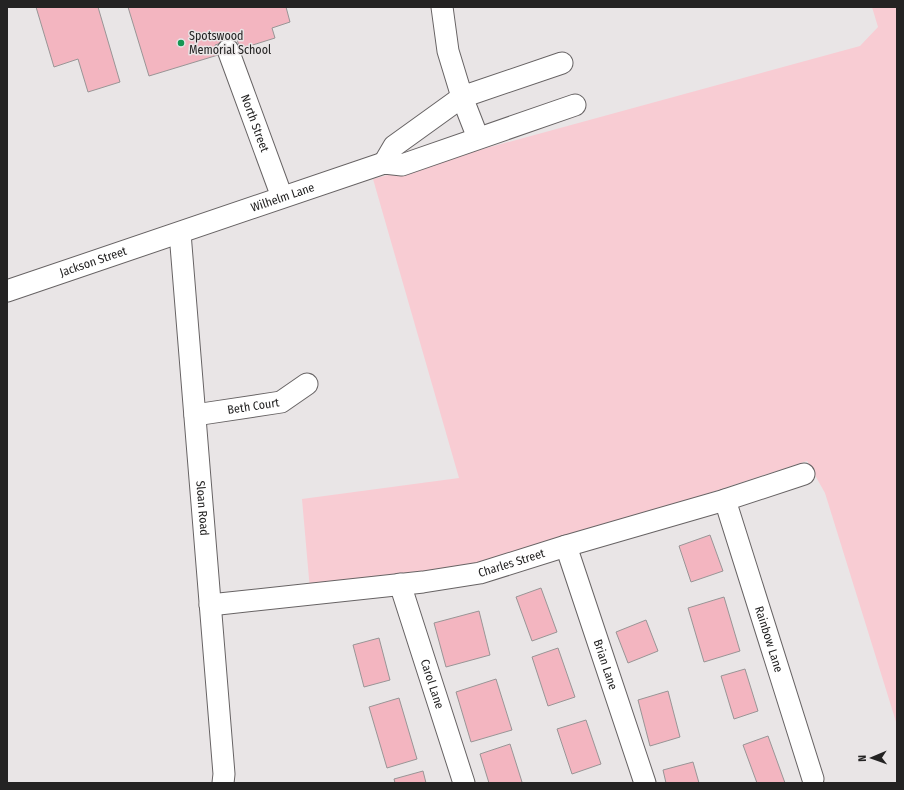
<svg xmlns="http://www.w3.org/2000/svg" width="904" height="790" viewBox="0 0 904 790" font-family="'Fira Sans Condensed',sans-serif">
<rect width="100%" height="100%" fill="#e9e5e6"/>
<!-- green -->
<path fill="#f8ccd3" d="M872 7H897V725L825 493 807 461 468 572 310 590 302 499 459 478 373 179 860 46 878 27Z"/>
<!-- building -->
<g fill="#f3b5c0" stroke="#999596">
<path d="M36 7H98L120 82 88 92 78 59 54 67Z"/>
<path d="M128 7H286L290 22 272 28 275 38 240 49 235 33 229 35 231 40 215 45 218 55 149 76Z"/>
<path d="M710 535 723 571 691 582 679 546Z"/>
<path d="M541 588 557 632 532 641 516 597Z"/>
<path d="M724 597 740 651 704 662 688 608Z"/>
<path d="M479 611 490 655 446 667 434 623Z"/>
<path d="M646 620 658 651 628 663 616 632Z"/>
<path d="M379 638 390 680 364 687 353 645Z"/>
<path d="M558 648 575 697 548 706 532 657Z"/>
<path d="M745 669 758 711 734 719 721 676Z"/>
<path d="M496 679 512 730 471 742 456 692Z"/>
<path d="M668 691 680 737 650 746 638 700Z"/>
<path d="M399 698 417 759 387 768 369 707Z"/>
<path d="M586 720 601 764 572 774 557 729Z"/>
<path d="M768 736 785 783H757L743 745Z"/>
<path d="M510 744 522 782 519 783H489L480 754Z"/>
<path d="M693 762 699 783H666L663 770Z"/>
<path d="M423 771 426 783H395L394 779Z"/>
</g>
<g fill="none" stroke-linecap="round" stroke-linejoin="round">
<!-- minor casing -->
<g stroke="#676364" stroke-width="23">
<g id="minor">
<path d="M442 7 448 51 462 97 562 63"/>
<path id="s1" d="M228 50 282 197"/>
<path d="M384 163 394 146 462 97 478 138"/>
<path id="s2" d="M180 233 224 774 223 783"/>
<path id="s3" d="M7 291 384 163 402 165 575 105"/>
<path id="s4" d="M195 415 281 402 307 384"/>
<path id="s5" d="M725 500 813 779"/>
<path id="s6" d="M566 546 645 783"/>
<path id="s7" d="M400 584 464 783"/>
<path id="s8" d="M210 605 423 582 480 573 566 546 725 500 804 474"/>
</g>
</g>
<!-- minor -->
<use href="#minor" stroke="#fff" stroke-width="21"/>
</g>
<!-- markers -->
<circle fill="#169653" stroke="#e9e5e6" stroke-width="1.5" cx="181" cy="43" r="4"/>
<g text-anchor="middle" dominant-baseline="central" stroke-width="3" stroke-linejoin="round" paint-order="stroke">
<!-- poi labels -->
<g font-size="12" fill="#242323" stroke="#e9e5e6" text-anchor="start">
<text x="189" y="36">Spotswood<tspan x="189" dy="14">Memorial School</tspan></text>
</g>
<!-- street labels -->
<g font-size="12" fill="#242323" stroke="#e9e5e6">
<text stroke="none"><textPath href="#s1" startOffset="78">North Street</textPath></text>
<text stroke="none"><textPath href="#s3" startOffset="291">Wilhelm Lane</textPath></text>
<text stroke="none"><textPath href="#s3" startOffset="91">Jackson Street</textPath></text>
<text stroke="none"><textPath href="#s4" startOffset="59">Beth Court</textPath></text>
<text stroke="none"><textPath href="#s2" startOffset="276">Sloan Road</textPath></text>
<text stroke="none"><textPath href="#s8" startOffset="305">Charles Street</textPath></text>
<text stroke="none"><textPath href="#s5" startOffset="146">Rainbow Lane</textPath></text>
<text stroke="none"><textPath href="#s6" startOffset="125">Brian Lane</textPath></text>
<text stroke="none"><textPath href="#s7" startOffset="105">Carol Lane</textPath></text>
</g>
</g>
<!-- border -->
<rect width="904" height="790" fill="none" stroke="#242323" stroke-width="16"/>
<!-- north arrow -->
<g transform="translate(872 758) rotate(268)" stroke="#e9e5e6" stroke-width="3" paint-order="stroke">
<path d="M0-3L7 15L0 10L-7 15Z" fill="#242323"/>
<text y="-6" font-size="11" font-weight="bold" text-anchor="middle" fill="#242323">N</text>
</g>
</svg>
